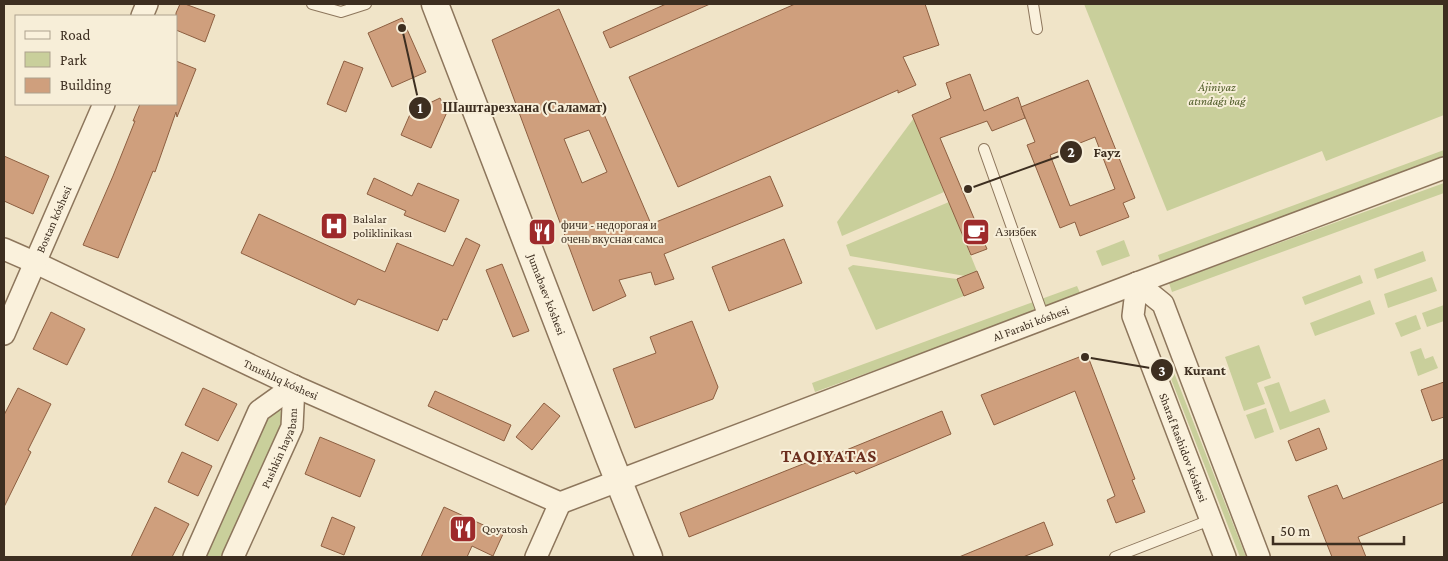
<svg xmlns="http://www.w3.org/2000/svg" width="1448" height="561" viewBox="0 0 1448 561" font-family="'Crimson Pro',serif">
<rect width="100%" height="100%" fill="#f0e4c8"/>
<!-- green -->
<g fill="#c9cf9b">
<path d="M1084 4H1444V115L1326 161 1322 151 1167 211Z"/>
<path d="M914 118 944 192 842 236 837 222Z"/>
<path d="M1444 150V161L1161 264 1158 255Z"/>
<path d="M1444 183V193L1172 292 1169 283Z"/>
<path d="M949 202 977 271 965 276 850 256 846 245Z"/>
<path d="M1124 240 1130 256 1102 266 1096 251Z"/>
<path d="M1423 251 1426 261 1377 279 1374 269Z"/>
<path d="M853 265 957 279 964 296 876 330 848 268Z"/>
<path d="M1360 275 1363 283 1305 305 1302 297Z"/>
<path d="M1432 277 1437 291 1388 308 1384 294Z"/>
<path d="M1077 286 1081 295 815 392 812 383Z"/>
<path d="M1370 300 1375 314 1315 336 1310 323Z"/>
<path d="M1444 305V321L1427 327 1422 313Z"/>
<path d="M1416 315 1421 329 1401 337 1395 323Z"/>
<path d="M1259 345 1271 378 1257 383 1265 404 1244 411 1225 357Z"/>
<path d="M1421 348 1425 359 1433 356 1438 368 1418 376 1410 352Z"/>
<path d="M1173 370 1246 557H1240L1168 371Z"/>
<path d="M1279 382 1290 412 1325 399 1330 412 1280 430 1264 387Z"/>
<path d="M1266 408 1274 432 1255 439 1246 415Z"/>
<path d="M280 410 285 419 223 557H205L270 412Z"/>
</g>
<!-- building -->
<g fill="#cf9f7d" stroke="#8d5f41" fill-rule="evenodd">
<path d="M180 4H185L215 15 205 42 176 30V13Z"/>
<path d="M666 4H710L610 48 603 32Z"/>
<path d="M795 4H925L939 45 903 57 916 85 898 93V90L678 187 629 77Z"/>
<path d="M559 9 651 224 770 176 783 206 664 254 674 279 655 285 651 272 619 280 626 296 593 311 492 40ZM589 130 607 172 582 183 564 139Z"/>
<path d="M402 18 426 72 392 87 368 33Z"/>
<path d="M176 61 196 69 177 117 176 112 155 172 153 171 118 258 83 245 113 176 135 121H133L140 104H176Z"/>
<path d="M344 61 363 68 346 112 327 104Z"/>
<path d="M970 74 984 111 1018 97 1025 118 992 131 987 121 940 138 987 249 971 255 912 115 951 98 946 83Z"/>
<path d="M1088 80 1135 198 1123 203 1129 217 1080 236 1075 222 1060 228 1027 145 1035 142 1021 107ZM1095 137 1115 189 1070 206 1050 155Z"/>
<path d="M440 98 447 112 431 148 401 135 411 112Z"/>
<path d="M4 156 49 176 33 214 4 201Z"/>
<path d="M374 178 412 196 418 183 459 200 445 232 404 215 406 211 367 194Z"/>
<path d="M259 214 385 272 397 243 453 266 466 238 480 245 447 320 443 319 438 331 358 299 355 305 241 253Z"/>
<path d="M784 239 802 283 729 311 712 267Z"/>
<path d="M502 264 529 331 513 337 486 270Z"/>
<path d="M977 271 984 288 964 296 957 279Z"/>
<path d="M51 312 85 329 67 365 33 349Z"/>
<path d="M692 321 718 387 713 399 635 428 613 369 656 353 650 337Z"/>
<path d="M1087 354 1135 479 1132 480 1145 512 1116 523 1107 500 1115 496 1075 391 994 425 981 395Z"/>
<path d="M1444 382V417L1432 421 1421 390Z"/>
<path d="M18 388 51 404 28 450 31 452 4 507V415Z"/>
<path d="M203 388 237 404 218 441 185 425Z"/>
<path d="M435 391 511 425 504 441 428 406Z"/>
<path d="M544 403 560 416 532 450 516 437Z"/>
<path d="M942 411 951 434 856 474 854 471 689 537 680 513 833 452 834 455Z"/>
<path d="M1319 428 1327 449 1296 461 1288 441Z"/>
<path d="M320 437 375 460 360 497 305 474Z"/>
<path d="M182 452 212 466 198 496 168 482Z"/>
<path d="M1444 459V502L1358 537 1366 557H1332L1308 496 1337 485 1343 499Z"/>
<path d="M155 507 189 524 172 557H131Z"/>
<path d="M444 507 503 534 493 556 472 546 467 557H421Z"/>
<path d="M332 517 355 527 344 555 321 546Z"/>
<path d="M1044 522 1053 545 1023 557H959Z"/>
</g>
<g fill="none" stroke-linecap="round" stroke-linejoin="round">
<!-- service casing -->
<g stroke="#8d765c" stroke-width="12">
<g id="service">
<path d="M312 4 341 12 366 4"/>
<path d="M1033 4 1037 29"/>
<path d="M984 149 1044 318"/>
<path d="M1115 557 1210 520"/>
</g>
</g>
<!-- minor casing -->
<g stroke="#8d765c" stroke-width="24">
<g id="minor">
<path d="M142 16 147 4"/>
<path id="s1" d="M4 249 36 263 294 386 560 503"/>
<path d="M1137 283 1163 304 1259 557"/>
<path id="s2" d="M1137 283 1133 316 1225 557"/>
<path id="s3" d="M4 334 104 104"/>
<path id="s4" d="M560 503 1137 283 1444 168"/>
<path d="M194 557 259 411 294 386"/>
<path id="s5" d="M233 557 292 427 294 386"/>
<path d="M536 557 560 503"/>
</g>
</g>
<!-- tertiary casing -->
<g stroke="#8d765c" stroke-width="29">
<g id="tertiary">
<path id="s6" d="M435 4 609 457 649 557"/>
</g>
</g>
<!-- service -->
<use href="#service" stroke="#faf1dc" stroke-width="10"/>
<!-- minor -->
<use href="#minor" stroke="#faf1dc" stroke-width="21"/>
<!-- tertiary -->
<use href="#tertiary" stroke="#faf1dc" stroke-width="26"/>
</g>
<!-- icons -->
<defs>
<g id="hospital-square" transform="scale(1.4375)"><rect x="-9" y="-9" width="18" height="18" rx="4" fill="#9e2a2b" stroke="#f7eed8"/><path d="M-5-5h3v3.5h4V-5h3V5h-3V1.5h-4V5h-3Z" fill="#fff"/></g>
<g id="restaurant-square" transform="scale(1.4375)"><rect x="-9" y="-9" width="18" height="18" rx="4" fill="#9e2a2b" stroke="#f7eed8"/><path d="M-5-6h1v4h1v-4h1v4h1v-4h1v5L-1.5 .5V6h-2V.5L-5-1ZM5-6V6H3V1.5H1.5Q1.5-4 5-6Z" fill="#fff"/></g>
<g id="cafe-square" transform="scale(1.4375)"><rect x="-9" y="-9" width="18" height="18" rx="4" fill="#9e2a2b" stroke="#f7eed8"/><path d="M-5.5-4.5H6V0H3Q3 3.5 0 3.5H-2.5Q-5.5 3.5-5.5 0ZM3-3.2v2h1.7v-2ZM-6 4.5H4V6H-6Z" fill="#fff"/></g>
</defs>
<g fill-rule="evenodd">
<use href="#hospital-square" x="334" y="226"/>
<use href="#restaurant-square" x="542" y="232"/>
<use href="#cafe-square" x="976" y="232"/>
<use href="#restaurant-square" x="463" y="529"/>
</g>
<g text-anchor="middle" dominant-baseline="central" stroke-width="4" stroke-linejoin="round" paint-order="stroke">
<!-- park labels -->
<g font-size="12" font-style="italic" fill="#4d5a26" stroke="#f7eed8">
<text x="1217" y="87">Ájiniyaz<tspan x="1217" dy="14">atındaǵı baǵ</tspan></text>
</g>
<!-- street labels -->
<g font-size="12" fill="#3d2e20" stroke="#f7eed8">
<text stroke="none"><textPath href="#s3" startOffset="125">Bostan kóshesi</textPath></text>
<text stroke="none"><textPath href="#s6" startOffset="311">Jumabaev kóshesi</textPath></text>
<text stroke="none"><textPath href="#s4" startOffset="504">Al Farabi kóshesi</textPath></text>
<text stroke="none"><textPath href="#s1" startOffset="306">Tınıshlıq kóshesi</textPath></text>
<text stroke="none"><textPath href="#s2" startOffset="174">Sharaf Rashidov kóshesi</textPath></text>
<text stroke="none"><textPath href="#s5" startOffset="119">Pushkin hayabanı</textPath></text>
</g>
<!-- poi labels -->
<g font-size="12" fill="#3d2e20" stroke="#f7eed8" text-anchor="start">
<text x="353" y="219">Balalar<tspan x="353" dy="14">poliklinikası</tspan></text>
<text x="561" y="225">фичи - недорогая и<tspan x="561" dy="14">очень вкусная самса</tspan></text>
<text x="995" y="232">Азизбек</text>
<text x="482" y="529">Qoyatosh</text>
</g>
<!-- district labels -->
<g font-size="18" font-weight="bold" letter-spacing="1" fill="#6b2e1e" stroke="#f7eed8">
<text x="829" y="456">TAQIYATAS</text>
</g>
</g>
<!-- callouts -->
<path fill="none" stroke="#3d2e20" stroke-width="2" d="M402 28L420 108M968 189L1071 152M1085 357L1162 370"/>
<g fill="#3d2e20" stroke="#f7eed8" stroke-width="2">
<circle cx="402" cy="28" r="5"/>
<circle cx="968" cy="189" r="5"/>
<circle cx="1085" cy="357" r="5"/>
<circle cx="420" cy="108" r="12"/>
<circle cx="1071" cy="152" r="12"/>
<circle cx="1162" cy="370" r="12"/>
</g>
<g font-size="15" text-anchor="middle" font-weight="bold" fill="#fff">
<text x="420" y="113">1</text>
<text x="1071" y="157">2</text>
<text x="1162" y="376">3</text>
</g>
<g font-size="14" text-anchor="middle" font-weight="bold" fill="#3d2e20" stroke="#f7eed8" stroke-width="4" stroke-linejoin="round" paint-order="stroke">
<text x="525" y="112">Шаштарезхана (Саламат)</text>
<text x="1107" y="157">Fayz</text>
<text x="1205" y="375">Kurant</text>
</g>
<!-- border -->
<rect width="1448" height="561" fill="none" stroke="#3d2e20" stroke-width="10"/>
<!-- legend -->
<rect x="15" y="15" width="162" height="90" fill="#f7eed8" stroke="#ada18e"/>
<rect x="25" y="31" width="25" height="8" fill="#faf1dc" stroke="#ada18e"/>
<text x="60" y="40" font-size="15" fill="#3d2e20">Road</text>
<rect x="25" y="52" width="25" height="15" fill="#c9cf9b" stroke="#ada18e"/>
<text x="60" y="65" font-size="15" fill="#3d2e20">Park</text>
<rect x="25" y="78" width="25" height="15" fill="#cf9f7d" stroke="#ada18e"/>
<text x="60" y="90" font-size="15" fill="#3d2e20">Building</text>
<!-- scale -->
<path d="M1273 536v8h131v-8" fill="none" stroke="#3d2e20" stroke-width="2.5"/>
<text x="1280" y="536" font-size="15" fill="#3d2e20" stroke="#f7eed8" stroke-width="4" paint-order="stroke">50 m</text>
</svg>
